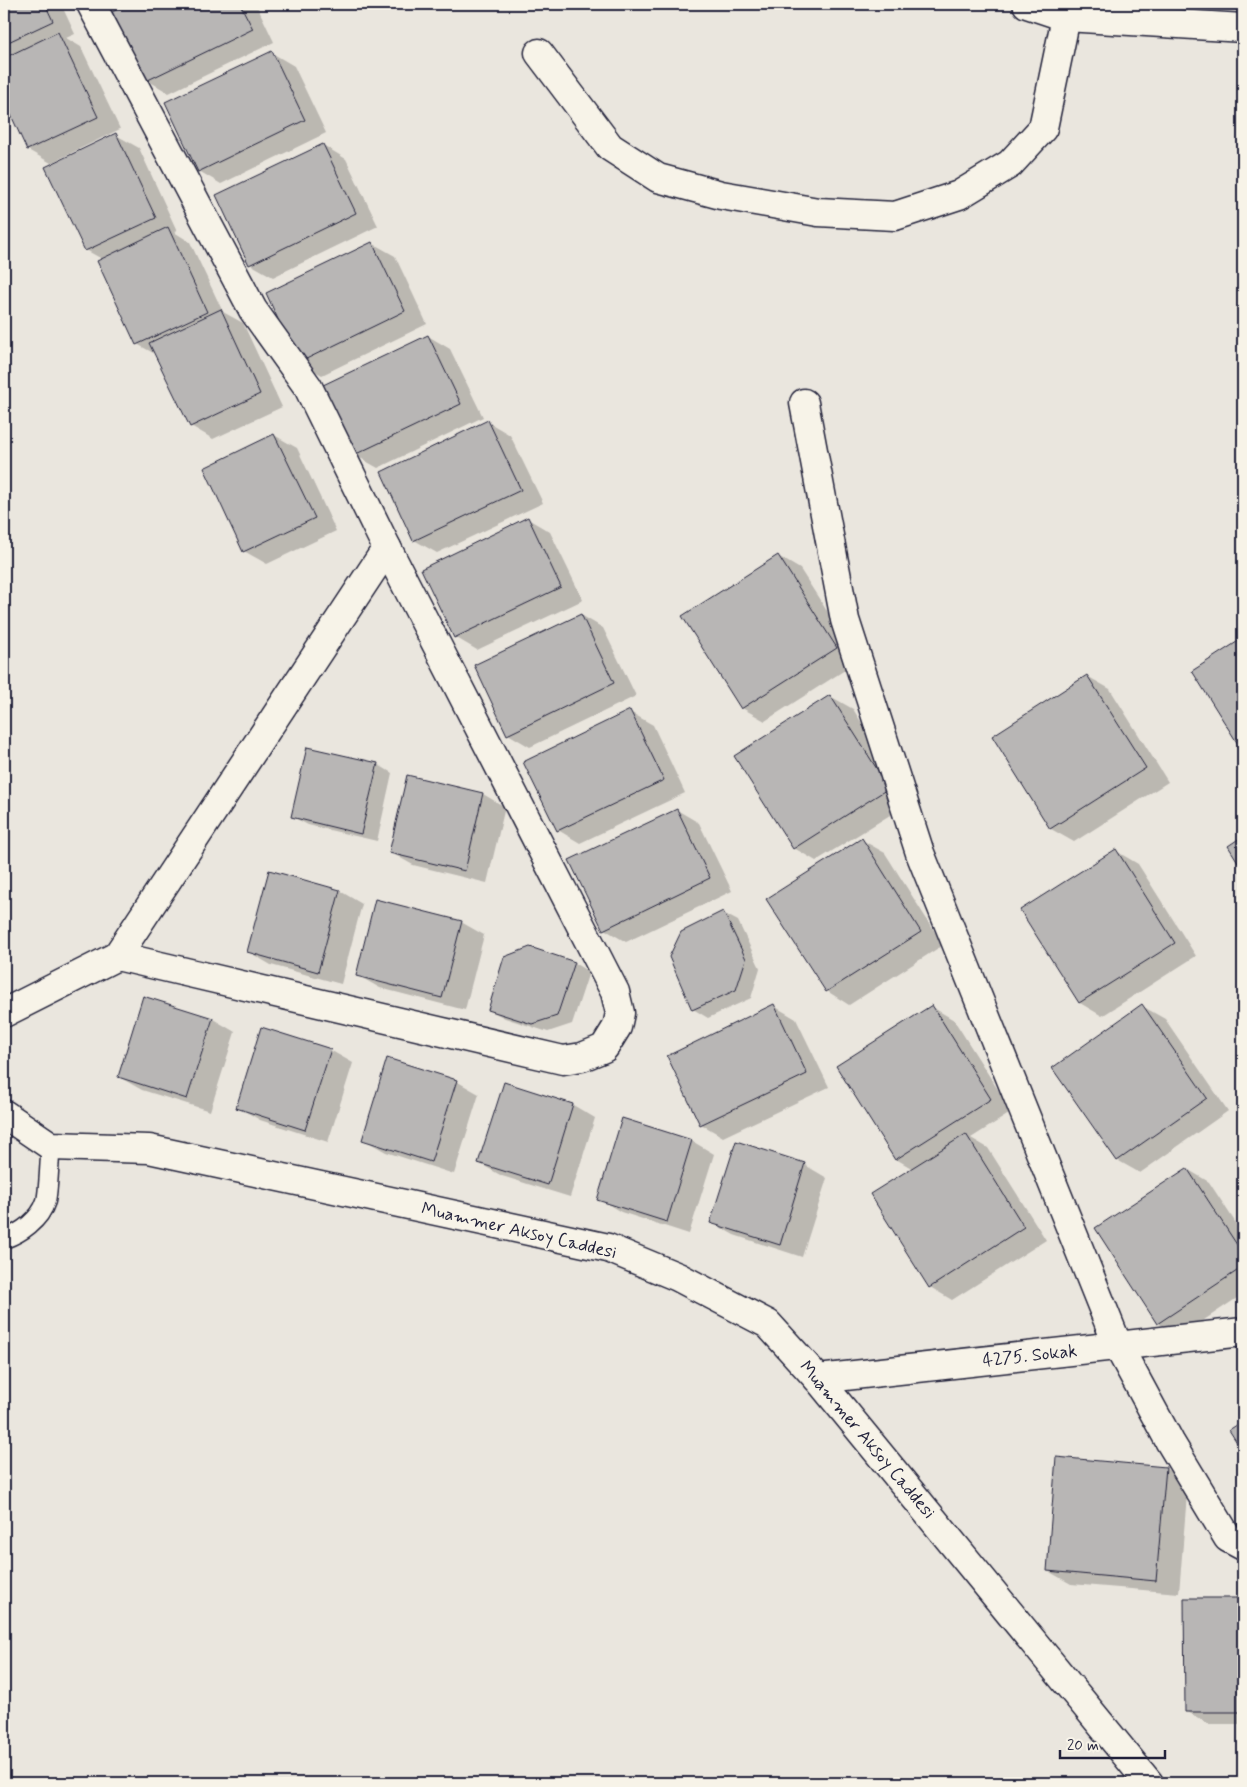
<svg xmlns="http://www.w3.org/2000/svg" width="1247" height="1787" viewBox="0 0 1247 1787" font-family="Mynerve,sans-serif">
<rect width="100%" height="100%" fill="#eae6de"/>
<filter id="ink" filterUnits="userSpaceOnUse"><feTurbulence type="fractalNoise" baseFrequency=".02" numOctaves="2"/><feDisplacementMap in="SourceGraphic" scale="10" xChannelSelector="R" yChannelSelector="G"/><feConvolveMatrix kernelMatrix="1 2 1 2 8 2 1 2 1" color-interpolation-filters="sRGB"/></filter>
<g filter="url(#ink)">
<!-- shadow -->
<g fill="#0003">
<path d="M4 4H61L75 34 66 38 81 47 120 129 51 163 28 150 4 98Z"/>
<path d="M131 4H256L274 42 169 93 147 80 114 12Z"/>
<path d="M272 53 294 66 326 133 221 184 199 171Z"/>
<path d="M116 135 139 148 177 231 174 232 190 242 223 312 243 323 282 407 213 439 191 426 157 355 137 344 102 259 86 250Z"/>
<path d="M323 145 346 159 378 226 273 277 250 264Z"/>
<path d="M372 243 395 256 427 324 322 375 299 362Z"/>
<path d="M428 336 450 349 483 417 378 468 355 455Z"/>
<path d="M488 422 510 435 543 503 437 553 414 540Z"/>
<path d="M274 435 297 448 336 531 267 564 244 551Z"/>
<path d="M528 519 550 532 583 600 477 650 455 637Z"/>
<path d="M778 556 800 569 859 661 765 721 742 708Z"/>
<path d="M581 615 603 628 636 696 530 747 508 734Z"/>
<path d="M1243 640V750L1193 671Z"/>
<path d="M1087 676 1110 689 1168 782 1074 842 1051 829 993 736Z"/>
<path d="M830 696 853 709 911 802 816 861 794 848Z"/>
<path d="M630 712 653 725 685 793 580 843 558 830Z"/>
<path d="M377 764 392 773 377 841 308 825 293 817Z"/>
<path d="M483 794 505 807 487 883 413 865 390 852Z"/>
<path d="M677 810 699 823 732 891 626 942 604 929Z"/>
<path d="M862 840 885 853 943 945 849 1005 827 991Z"/>
<path d="M1116 851 1138 864 1196 956 1102 1016 1080 1003Z"/>
<path d="M340 891 362 904 341 984 271 965 249 952Z"/>
<path d="M723 913 738 921 760 968 751 998 708 1018 693 1009Z"/>
<path d="M461 922 484 935 465 1010 380 988 357 975Z"/>
<path d="M574 963 589 972 572 1024 548 1032 505 1018 489 1010Z"/>
<path d="M774 1006 796 1019 829 1087 723 1137 701 1124Z"/>
<path d="M1142 1006 1165 1019 1228 1111 1140 1173 1117 1160Z"/>
<path d="M932 1007 954 1020 1012 1112 971 1138 988 1148 1046 1240 952 1300 930 1287 913 1169 896 1159Z"/>
<path d="M213 1019 235 1032 210 1111 142 1090 119 1077Z"/>
<path d="M330 1050 353 1063 328 1142 260 1120 238 1107Z"/>
<path d="M456 1081 479 1094 454 1174 386 1152 363 1139Z"/>
<path d="M504 1083 573 1105 595 1118 570 1197 502 1176 479 1163Z"/>
<path d="M623 1119 692 1141 714 1154 689 1234 621 1212 599 1199Z"/>
<path d="M736 1143 805 1165 827 1178 802 1257 734 1235 711 1222Z"/>
<path d="M1187 1169 1209 1182 1243 1234V1294L1180 1336 1158 1323Z"/>
<path d="M1165 1468 1188 1482 1179 1593 1071 1584 1048 1571Z"/>
<path d="M1185 1599H1243V1724H1209L1186 1711Z"/>
</g>
<!-- building -->
<g fill="#b8b6b5" stroke="#22223b">
<path d="M4 4H45L53 21 4 44Z"/>
<path d="M129 4H240L253 29 146 81 112 12Z"/>
<path d="M58 32 98 117 27 150 4 100V58Z"/>
<path d="M272 51 305 120 198 172 165 102Z"/>
<path d="M116 133 156 218 85 251 45 167Z"/>
<path d="M323 144 356 213 249 265 216 195Z"/>
<path d="M168 227 207 312 136 345 97 261Z"/>
<path d="M372 242 405 311 298 363 266 293Z"/>
<path d="M221 309 260 394 190 427 149 343Z"/>
<path d="M428 335 461 404 354 455 321 386Z"/>
<path d="M488 420 521 490 413 541 381 472Z"/>
<path d="M274 434 315 518 243 552 204 468Z"/>
<path d="M528 517 561 587 454 638 421 569Z"/>
<path d="M778 555 837 648 741 709 682 616Z"/>
<path d="M581 614 614 683 507 735 474 665Z"/>
<path d="M1243 638V752L1192 671Z"/>
<path d="M1087 675 1146 768 1050 829 992 736Z"/>
<path d="M830 695 889 788 793 849 734 756Z"/>
<path d="M630 710 664 780 557 831 523 762Z"/>
<path d="M307 747 378 763 361 834 291 817Z"/>
<path d="M407 775 483 793 465 871 389 853Z"/>
<path d="M677 809 710 878 603 930 569 860Z"/>
<path d="M1243 836V870L1228 846Z"/>
<path d="M862 838 921 932 826 992 766 899Z"/>
<path d="M1116 849 1175 943 1079 1003 1020 910Z"/>
<path d="M269 870 340 890 318 972 247 952Z"/>
<path d="M375 899 462 921 442 998 356 976Z"/>
<path d="M723 911 746 959 736 990 692 1010 669 957 681 932Z"/>
<path d="M530 947 575 962 557 1016 532 1024 488 1010 504 957Z"/>
<path d="M143 996 213 1018 187 1099 118 1077Z"/>
<path d="M774 1004 807 1074 700 1125 667 1056Z"/>
<path d="M1142 1004 1207 1098 1117 1161 1052 1068Z"/>
<path d="M932 1005 991 1099 895 1160 836 1066Z"/>
<path d="M261 1027 331 1049 305 1130 236 1108Z"/>
<path d="M387 1058 457 1080 431 1162 362 1140Z"/>
<path d="M504 1082 573 1104 548 1185 478 1163Z"/>
<path d="M622 1118 692 1140 667 1222 597 1200Z"/>
<path d="M966 1134 1024 1227 929 1288 870 1194Z"/>
<path d="M736 1141 805 1163 780 1245 710 1223Z"/>
<path d="M1187 1168 1243 1254V1267L1157 1324 1095 1228Z"/>
<path d="M1243 1421V1452L1229 1430Z"/>
<path d="M1056 1457 1166 1467 1156 1581 1047 1571Z"/>
<path d="M1184 1598H1243V1712H1185Z"/>
</g>
<g fill="none" stroke-linecap="round" stroke-linejoin="round">
<!-- service casing -->
<g stroke="#22223b" stroke-width="21">
<path id="service" d="M4 1239C21 1233 40 1220 46 1201 49 1188 49 1161 51 1146"/>
</g>
<!-- minor casing -->
<g stroke="#22223b" stroke-width="31">
<g id="minor">
<path d="M1027 4 1066 17 1243 28"/>
<path d="M539 53 610 147 658 178 721 195 818 212 895 216 959 195 1010 164 1043 128 1066 17"/>
<path d="M804 403 845 620 920 853 1118 1346 1170 1442 1228 1538 1243 1546"/>
<path d="M117 956 387 548"/>
<path d="M4 1013 117 956 563 1060 582 1057 604 1048 617 1027 620 1013 615 992 387 548 308 387 253 310 91 4"/>
</g>
</g>
<!-- tertiary casing -->
<g stroke="#22223b" stroke-width="31">
<g id="tertiary">
<path d="M4 1114 51 1146 149 1149 608 1248 678 1277 768 1324 818 1379 1149 1783"/>
<path d="M818 1379 1243 1332"/>
</g>
</g>
<!-- service -->
<use href="#service" stroke="#f7f3e8" stroke-width="18"/>
<!-- minor -->
<use href="#minor" stroke="#f7f3e8" stroke-width="28"/>
<!-- tertiary -->
<use href="#tertiary" stroke="#f7f3e8" stroke-width="28"/>
</g>
</g>
<g text-anchor="middle" dominant-baseline="central" stroke-width="4" stroke-linejoin="round" paint-order="stroke">
<!-- street labels -->
<g font-size="18" fill="#22223b" stroke="#f7f3e8">
<text transform="translate(519 1231) rotate(13)">Muammer Aksoy Caddesi</text>
<text transform="translate(1030 1356) rotate(-6)">4275. Sokak</text>
<text transform="translate(867 1440) rotate(50)">Muammer Aksoy Caddesi</text>
</g>
</g>
<!-- margin -->
<rect width="1247" height="1787" fill="none" stroke="#f7f3e8" stroke-width="20"/>
<rect x="10" y="10" width="1227" height="1767" fill="none" stroke="#22223b" stroke-width="2" filter="url(#ink)"/>
<!-- scale -->
<path d="M1060 1750v8h105v-8" fill="none" stroke="#22223b" stroke-width="2.5"/>
<text x="1067" y="1750" font-size="15" fill="#22223b" stroke="#f7f3e8" stroke-width="4" paint-order="stroke">20 m</text>
</svg>
